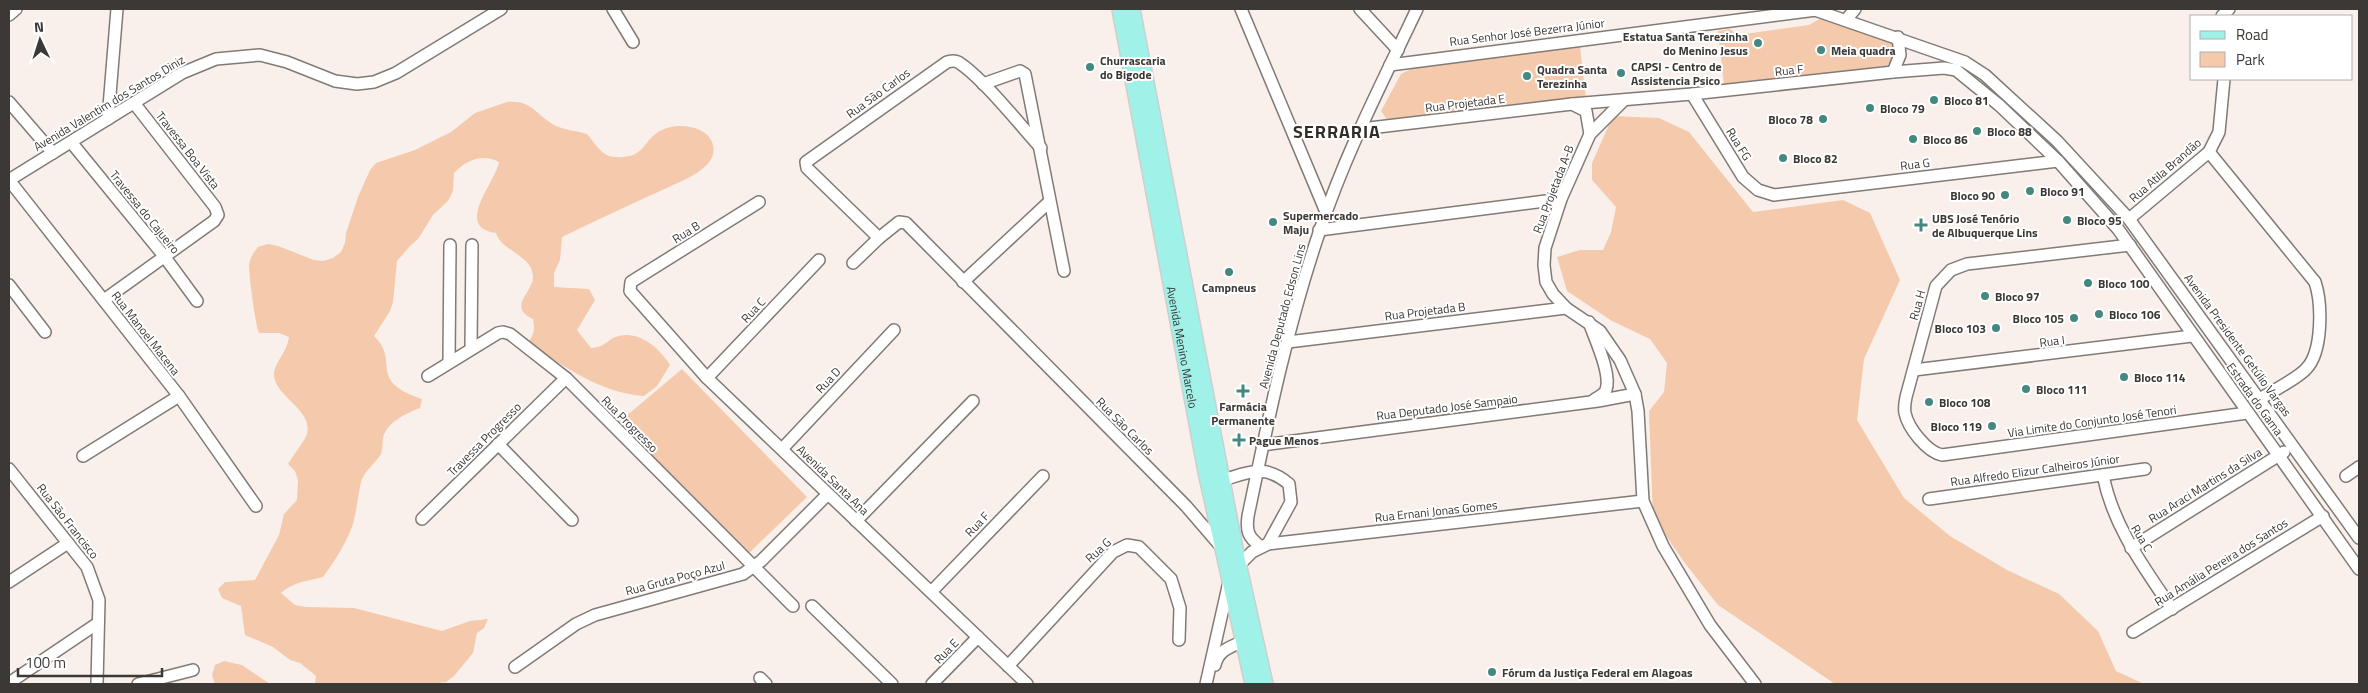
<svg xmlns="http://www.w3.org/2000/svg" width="2368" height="693" viewBox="0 0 2368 693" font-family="'Titillium Web',sans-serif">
<rect width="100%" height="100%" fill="#f9f0eb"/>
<!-- green -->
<g fill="#f5c9ac">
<path d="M1821 18 1889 40 1896 50 1894 61 1886 66 1724 85 1718 31 1730 29 1738 35 1809 25Z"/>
<path d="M1580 46 1586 100 1388 121 1381 111 1401 74 1411 69Z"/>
<path d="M507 102C533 100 535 115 556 126 565 130 577 131 587 134 595 143 602 157 615 157 647 159 641 140 662 130 677 122 706 126 712 142 722 166 684 180 669 187 633 203 597 220 562 237L560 260 554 273V287L589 289 595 300 577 330 591 348C607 347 608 338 619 336 640 331 659 348 670 365L657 386 644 396C600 393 564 366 528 343 534 334 535 330 533 319 506 307 534 292 533 276 532 255 501 251 496 233 453 227 496 182 499 162 483 153 466 160 454 173L453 191 448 201 433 215 418 239 410 246 397 261 393 302 390 311 374 336C401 362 366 380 422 399L420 408C407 413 385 423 383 439 382 445 383 448 381 454 375 464 364 471 361 482 358 495 357 508 354 520 350 537 334 563 323 577 307 581 293 582 281 593L295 605 306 607 354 608 442 631 470 621 488 619 484 628 477 633 473 653 454 676 446 682 429 684H315L316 676 300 663 290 660 273 647 245 635 241 606 222 598 218 589 225 582 255 580 279 535 284 514 297 500 298 480 295 471 288 464C292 457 306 439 307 434 313 410 277 398 274 376 273 364 287 353 289 337L279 333H259C255 324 249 275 249 265 250 258 254 252 258 247L268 244 278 246 314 260 323 261 333 258 341 252 345 243 346 233 358 197 370 170 376 163 415 150 451 132 475 113Z"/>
<path d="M1613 116 1659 118 1689 132 1753 212 1843 200 1870 213 1900 280 1864 359 1857 420 1904 498 1950 536 2007 570 2059 594 2098 631 2116 671 2144 684H1835L1718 605 1684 562 1653 517 1649 411 1664 392 1667 363 1650 339 1612 321 1567 291 1557 257 1580 250H1603L1611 232 1616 207 1592 180V163Z"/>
<path d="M682 369 807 497 745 557 612 428Z"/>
<path d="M224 661 242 665 270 684H215L212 675 215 665Z"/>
</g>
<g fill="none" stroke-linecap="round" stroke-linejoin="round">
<!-- minor casing -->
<g stroke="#817a75" stroke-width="14">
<g id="minor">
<path d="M613 9 633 42"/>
<path d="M1241 9 1326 212"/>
<path d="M1360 9 1398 50"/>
<path d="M1812 9 1965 62 1985 75 2057 141 2129 219 2359 538"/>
<path d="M9 15 16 9"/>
<path d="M2222 16 2229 9"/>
<path d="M1846 20 1855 9"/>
<path d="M1390 65 1816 10"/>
<path d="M1893 72 1900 55 1898 37"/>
<path d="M983 84 1020 71 1025 74 1064 271"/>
<path d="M1692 94 1743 177 1758 190 1774 195 2058 161"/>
<path d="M1624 100 1590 134 1561 199 1545 248 1544 265 1546 282 1553 294 1566 308 1600 331 1620 360 1635 394 1638 411 1643 501 1663 546 1710 625 1755 684"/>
<path d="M9 102 53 153"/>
<path d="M1572 104 1586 111 1590 134"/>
<path d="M108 119 117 9"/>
<path d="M1361 129 1572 104 1692 94 1893 72 1944 68 1956 70 1999 105 2058 161 2118 229 2359 569"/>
<path d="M71 142 164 256 197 301"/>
<path d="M2209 152 2315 282C2322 303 2323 352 2306 369 2297 379 2272 391 2260 399"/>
<path d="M9 180 182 73 216 59 260 55 287 62 335 81 357 84 374 82 396 73 501 9"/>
<path d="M9 180 179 396 256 506"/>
<path d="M759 202 631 282 630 291 707 378 1027 684"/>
<path d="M2129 219 2209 152 2219 132 2224 79"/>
<path d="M1319 230 1561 199"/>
<path d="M879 238 807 168 806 162 947 62C951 61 954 60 958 62 982 77 1020 125 1041 148"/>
<path d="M2130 245 1967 264 1951 270 1936 286 1906 397C1905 402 1904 408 1905 413 1908 428 1927 452 1942 455L2247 413"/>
<path d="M853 263 879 238 899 222 906 223 1186 506 1223 549"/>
<path d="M963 282 1049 202"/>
<path d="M9 285 45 332"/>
<path d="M104 300 214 221 218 215 215 207 134 103"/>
<path d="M1589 322C1594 337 1612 374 1606 390 1604 395 1598 397 1594 400"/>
<path d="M1288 342 1566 308"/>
<path d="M471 349 472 245"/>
<path d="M449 362 450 245"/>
<path d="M1914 370 2192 336"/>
<path d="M428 376 498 333 503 332 510 334 566 378 793 606"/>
<path d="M707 378 819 260"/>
<path d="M498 444 572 520"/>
<path d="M1262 445 1598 401 1635 394"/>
<path d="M782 449 894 330"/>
<path d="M83 456 179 396"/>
<path d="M9 469 87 567 99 600 97 684"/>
<path d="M2103 475C2113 526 2143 566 2172 609"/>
<path d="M2346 476 2359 467"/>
<path d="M1215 482C1245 475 1262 461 1289 484L1291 502 1268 544"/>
<path d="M1929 499 2145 469"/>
<path d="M422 519 566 378"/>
<path d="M856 521 973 401"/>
<path d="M1260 546C1248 537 1246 531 1248 516 1268 420 1288 323 1320 230 1345 154 1383 81 1417 9"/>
<path d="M2131 548 2284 452"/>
<path d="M1239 565 1252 552 1268 544 1643 501"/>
<path d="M9 582 68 543"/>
<path d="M932 591 1043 476"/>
<path d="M812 606 892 684"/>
<path d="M2133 632 2323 516"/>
<path d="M1215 665C1219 647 1235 647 1248 638"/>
<path d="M1008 666 1113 552 1127 545 1139 547 1171 579 1180 608 1179 640"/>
<path d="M515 667 576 624 595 615 743 574 761 561 827 495"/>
<path d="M760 678 766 684"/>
<path d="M9 683 98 623"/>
<path d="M138 684 193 670"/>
<path d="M932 684 978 637"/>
<path d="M1206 684 1229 582"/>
</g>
</g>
<!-- major casing -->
<g stroke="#d0cfcf" stroke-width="18">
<g id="major">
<path id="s1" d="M1120 9 1206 472 1253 684"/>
<path d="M1132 9 1236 554 1265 684"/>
</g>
</g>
<!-- minor -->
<use href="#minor" stroke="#fff" stroke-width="11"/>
<!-- major -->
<use href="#major" stroke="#a0f1e7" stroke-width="15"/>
</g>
<!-- markers -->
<g fill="#448980" stroke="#fff" stroke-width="2">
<circle cx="1758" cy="43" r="5"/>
<circle cx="1821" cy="50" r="5"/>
<circle cx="1090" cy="67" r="5"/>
<circle cx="1621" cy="73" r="5"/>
<circle cx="1527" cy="76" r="5"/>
<circle cx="1934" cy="100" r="5"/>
<circle cx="1870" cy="108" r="5"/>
<circle cx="1823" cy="119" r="5"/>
<circle cx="1977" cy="131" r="5"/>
<circle cx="1913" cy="139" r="5"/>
<circle cx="1783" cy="158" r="5"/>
<circle cx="2030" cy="191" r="5"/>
<circle cx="2005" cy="195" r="5"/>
<circle cx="2067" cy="220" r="5"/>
<circle cx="1273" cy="222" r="5"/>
<path d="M1918.5 217.5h5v5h5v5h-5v5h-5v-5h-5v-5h5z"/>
<circle cx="1229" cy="272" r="5"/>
<circle cx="2088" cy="283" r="5"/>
<circle cx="1985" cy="296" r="5"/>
<circle cx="2099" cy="314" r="5"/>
<circle cx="2074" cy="318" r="5"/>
<circle cx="1996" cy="328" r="5"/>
<circle cx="2124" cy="377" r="5"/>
<circle cx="2026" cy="389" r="5"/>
<path d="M1240.5 383.5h5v5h5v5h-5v5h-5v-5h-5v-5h5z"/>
<circle cx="1929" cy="402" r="5"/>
<circle cx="1992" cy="426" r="5"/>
<path d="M1236.5 432.5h5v5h5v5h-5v5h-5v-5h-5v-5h5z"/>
<circle cx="1492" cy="672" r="5"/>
</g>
<g text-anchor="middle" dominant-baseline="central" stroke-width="4" stroke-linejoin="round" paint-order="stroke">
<!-- street labels -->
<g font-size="12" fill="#3b3836" stroke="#fff">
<text transform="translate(1527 32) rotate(-7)">Rua Senhor José Bezerra Júnior</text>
<text transform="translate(1789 70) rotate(-6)">Rua F</text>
<text transform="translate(878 93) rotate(-36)">Rua São Carlos</text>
<text transform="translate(109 103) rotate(-31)">Avenida Valentim dos Santos Diniz</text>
<text transform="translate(1465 103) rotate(-7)">Rua Projetada E</text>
<text transform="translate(1739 144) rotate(58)">Rua FG</text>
<text transform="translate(188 150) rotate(52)">Travessa Boa Vista</text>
<text transform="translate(1915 164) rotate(-7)">Rua G</text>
<text transform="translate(2165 170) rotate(-41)">Rua Atila Brandão</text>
<text transform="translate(1553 189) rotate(-69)">Rua Projetada A-B</text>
<text transform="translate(145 212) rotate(51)">Travessa do Cajueiro</text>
<text transform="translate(686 232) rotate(-32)">Rua B</text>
<text transform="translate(1917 305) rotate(-74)">Rua H</text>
<text transform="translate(753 310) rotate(-47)">Rua C</text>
<text transform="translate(1425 311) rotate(-7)">Rua Projetada B</text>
<text transform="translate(1282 316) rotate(-75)">Avenida Deputado Edson Lins</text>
<text transform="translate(146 333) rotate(52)">Rua Manoel Macena</text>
<text transform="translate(2052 341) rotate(-7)">Rua I</text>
<text transform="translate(2238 345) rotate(54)">Avenida Presidente Getúlio Vargas</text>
<text stroke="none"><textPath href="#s1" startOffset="344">Avenida Menino Marcelo</textPath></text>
<text transform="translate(828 380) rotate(-47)">Rua D</text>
<text transform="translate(2255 399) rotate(54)">Estrada do Gama</text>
<text transform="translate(1447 407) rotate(-7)">Rua Deputado José Sampaio</text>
<text transform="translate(2092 421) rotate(-8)">Via Limite do Conjunto José Tenori</text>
<text transform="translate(630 424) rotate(45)">Rua Progresso</text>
<text transform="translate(1125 426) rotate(45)">Rua São Carlos</text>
<text transform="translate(484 439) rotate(-45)">Travessa Progresso</text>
<text transform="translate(2035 470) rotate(-8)">Rua Alfredo Elizur Calheiros Júnior</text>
<text transform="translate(833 480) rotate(44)">Avenida Santa Ana</text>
<text transform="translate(2205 485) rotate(-32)">Rua Araci Martins da Silva</text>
<text transform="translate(1436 511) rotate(-6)">Rua Ernani Jonas Gomes</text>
<text transform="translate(68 521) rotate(52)">Rua São Francisco</text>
<text transform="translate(977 524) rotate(-46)">Rua F</text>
<text transform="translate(2142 538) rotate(59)">Rua C</text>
<text transform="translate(1098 550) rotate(-42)">Rua G</text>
<text transform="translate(2221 562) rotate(-32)">Rua Amália Pereira dos Santos</text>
<text transform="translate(675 578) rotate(-15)">Rua Gruta Poço Azul</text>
<text transform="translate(946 651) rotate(-46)">Rua E</text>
</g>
<!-- poi labels -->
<g font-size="12" font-weight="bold" fill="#3b3836" stroke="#fff" text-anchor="start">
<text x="1748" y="36" text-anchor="end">Estatua Santa Terezinha<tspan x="1748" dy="14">do Menino Jesus</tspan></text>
<text x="1831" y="50">Meia quadra</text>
<text x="1100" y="60">Churrascaria<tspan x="1100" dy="14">do Bigode</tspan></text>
<text x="1631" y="66">CAPSI - Centro de<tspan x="1631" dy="14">Assistencia Psico</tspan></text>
<text x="1537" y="69">Quadra Santa<tspan x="1537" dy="14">Terezinha</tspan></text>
<text x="1944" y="100">Bloco 81</text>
<text x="1880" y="108">Bloco 79</text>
<text x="1813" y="119" text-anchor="end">Bloco 78</text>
<text x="1987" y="131">Bloco 88</text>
<text x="1923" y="139">Bloco 86</text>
<text x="1793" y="158">Bloco 82</text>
<text x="2040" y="191">Bloco 91</text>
<text x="1995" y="195" text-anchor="end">Bloco 90</text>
<text x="1283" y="215">Supermercado<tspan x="1283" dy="14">Maju</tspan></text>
<text x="1932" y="218">UBS José Tenório<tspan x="1932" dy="14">de Albuquerque Lins</tspan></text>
<text x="2077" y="220">Bloco 95</text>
<text x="2098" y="283">Bloco 100</text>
<text x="1229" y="287" text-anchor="middle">Campneus</text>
<text x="1995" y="296">Bloco 97</text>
<text x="2109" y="314">Bloco 106</text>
<text x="2064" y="318" text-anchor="end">Bloco 105</text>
<text x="1986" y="328" text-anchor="end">Bloco 103</text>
<text x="2134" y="377">Bloco 114</text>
<text x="2036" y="389">Bloco 111</text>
<text x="1939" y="402">Bloco 108</text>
<text x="1243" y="406" text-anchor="middle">Farmácia<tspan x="1243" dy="14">Permanente</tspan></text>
<text x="1982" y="426" text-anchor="end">Bloco 119</text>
<text x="1249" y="440">Pague Menos</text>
<text x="1502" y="672">Fórum da Justiça Federal em Alagoas</text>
</g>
<!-- district labels -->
<g font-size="18" font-weight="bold" letter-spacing="1" fill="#332d29" stroke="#fff">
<text x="1337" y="131">SERRARIA</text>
</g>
</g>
<!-- border -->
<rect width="2368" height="693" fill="none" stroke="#3b3836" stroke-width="20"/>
<!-- legend -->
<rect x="2190" y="15" width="162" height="65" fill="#ffffff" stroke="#b1afaf"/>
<rect x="2200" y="31" width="25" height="8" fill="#a0f1e7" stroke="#b1afaf"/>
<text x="2236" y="40" font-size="15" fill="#3b3836">Road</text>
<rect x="2200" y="52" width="25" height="15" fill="#f5c9ac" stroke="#b1afaf"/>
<text x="2236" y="65" font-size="15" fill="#3b3836">Park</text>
<!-- north arrow -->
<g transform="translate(40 40) rotate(356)" stroke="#ffffff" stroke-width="4" paint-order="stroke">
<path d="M0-4L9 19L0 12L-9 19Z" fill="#3b3836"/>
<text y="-8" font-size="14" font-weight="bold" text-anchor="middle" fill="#3b3836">N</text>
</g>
<!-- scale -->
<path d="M18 668v8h144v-8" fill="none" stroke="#3b3836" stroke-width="2.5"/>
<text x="25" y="668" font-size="15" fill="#3b3836" stroke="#ffffff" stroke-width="4" paint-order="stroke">100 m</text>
</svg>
